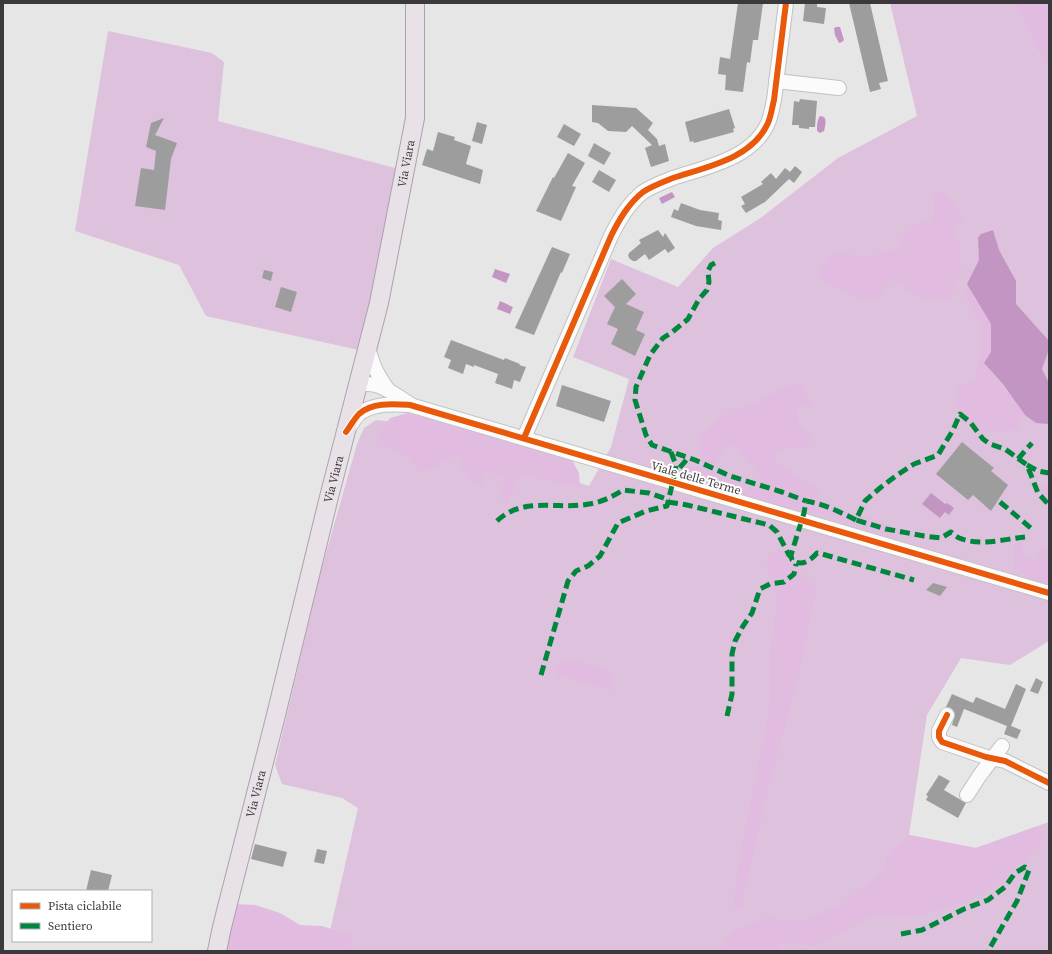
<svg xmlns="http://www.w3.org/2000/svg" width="1052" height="954" viewBox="0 0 1052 954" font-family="'Source Serif 4',serif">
<rect width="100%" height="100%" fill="#e7e6e7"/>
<!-- green -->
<g fill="#dec1dd">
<path d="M890 3H1013L1017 8 1049 75V641L1010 665 961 658 927 715 909 835 976 848 1049 822V951H234L330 931 358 808 342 798 282 784 275 765 319 578 357 444 364 428 376 420 405 423 589 486 611 447 629 379 573 357 611 259 678 287 713 248 759 219 838 158 917 116Z"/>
<path d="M108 31 212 53 224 62 218 121 410 172 363 351 206 316 179 265 75 231Z"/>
</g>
<!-- forest -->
<g fill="#e1bbe0">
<path d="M1013 3H1049V75L1017 8Z"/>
<path d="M931 191 941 192 955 205 963 220 952 228 960 243 961 277 956 283 951 298 936 302 918 296 891 279 878 299 859 298 820 279 821 265 833 253C856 256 878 259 899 247L903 235 920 222 932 220 935 209Z"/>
<path d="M967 284 991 324V352L984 363 1025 415 1022 417 1017 430 982 432 956 406 958 388 976 378 978 365 982 322 971 310 964 292Z"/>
<path d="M803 385 811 404 797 408 798 422 814 439 805 447 783 449 775 453 776 463 822 492 820 497 810 498 898 528V537L889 536 815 512 778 506 689 479 688 474 689 468 694 466 701 467 773 490 801 496 764 485 756 470 740 453 734 444 725 450 715 465 702 461 699 443 702 435 715 422 733 409 752 405 787 386Z"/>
<path d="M408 413 433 419 571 458 579 473 580 487 522 475 517 482 507 506 500 493 506 478 486 471 483 486 469 480 456 455 422 473 409 459 376 439 390 418Z"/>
<path d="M1049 484V500L1039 490 1045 485Z"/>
<path d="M1024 540 1021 554 1034 562 1041 548 1049 549V584L1033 580 1014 568 1015 544Z"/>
<path d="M779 548 802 575 817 587 797 683 771 777 741 907H733L741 849 770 705V649L778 603 767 569V558Z"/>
<path d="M573 661C592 666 615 665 613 690L558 676 552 668 563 662Z"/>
<path d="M1035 827 1047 835 1028 858 1001 882 967 902 923 915 897 917 875 914 815 946 784 942 776 951H719L721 947 734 931 766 918 785 920H807L844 903 885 868 888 854 909 835 976 848Z"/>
<path d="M234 904 255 905 280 913 300 925 322 926 350 935 352 950 351 951 283 950 224 951Z"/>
</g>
<!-- water -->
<g fill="#c395c2">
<path d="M836 27H840L844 40 842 42 839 43 835 35 834 28Z"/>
<path d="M820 116 824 117C827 121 825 127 824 131L820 133 817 131C817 126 817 120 820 116Z"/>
<path d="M672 192 675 197 662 204 659 198Z"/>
<path d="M993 230 999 250 1016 281V304L1049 341V349L1042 369 1049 383 1048 424 1036 423 1025 415 1003 384 984 363 991 352V324L967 284 979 260 978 238 981 234Z"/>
<path d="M495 269 510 274 506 283 492 277Z"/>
<path d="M500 301 513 307 510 314 497 309Z"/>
<path d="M931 493 945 504 947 503 954 508 949 515 945 512 940 518 922 504Z"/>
</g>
<!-- building -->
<g fill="#9e9d9e">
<path d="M738 3H763L758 40H753L750 63 747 62 743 92 725 90 726 75 718 74 720 57 730 59Z"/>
<path d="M805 3H817V7L826 8 824 24 803 21Z"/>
<path d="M849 3H870L888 81 879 83 881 89 870 92Z"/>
<path d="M800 99 817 101 815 127H809V129L799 128V125H792L794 101 799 102Z"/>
<path d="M592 105 636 108 653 123 648 130 657 139 659 146 665 144 669 161 651 167 645 148 652 145 632 126 626 132 608 131 598 123 592 122Z"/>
<path d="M729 109 735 128 733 129 734 132 694 143 693 141 690 142 685 122Z"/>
<path d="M164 118 155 135 177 143 171 159 165 210 135 206 141 168 154 170 156 151 146 147 151 123Z"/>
<path d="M477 122 487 125 482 144 472 141Z"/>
<path d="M564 124 581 134 574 146 557 137Z"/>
<path d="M438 132 455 137 454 140 471 146 466 164 483 170 480 184 422 165 427 149 433 151Z"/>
<path d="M594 143 611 153 604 165 588 156Z"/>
<path d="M568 153 585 163 572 186 576 187 561 221 536 211 553 177 554 178Z"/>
<path d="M795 166 802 172 794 183 789 179 765 202 746 213 741 206 745 204 741 197 763 184 761 182 771 173 776 179 785 168 790 172Z"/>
<path d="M599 170 616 180 609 192 592 182Z"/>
<path d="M681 203 700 210 719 213 718 220 722 221 721 230 696 226 671 217 674 209 678 211Z"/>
<path d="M658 230 663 237 665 233 675 248 668 253 665 249 649 260 645 254 636 261H633L630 259 628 256 629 253 641 243 639 240Z"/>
<path d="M552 247 570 254 562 273 561 272 534 335 515 328Z"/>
<path d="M264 270 273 272 271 281 262 278Z"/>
<path d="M622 279 636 294 626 304 644 312 636 330 645 334 635 356 611 344 618 329 607 324 615 307 604 296Z"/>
<path d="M281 287 297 292 291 312 275 307Z"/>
<path d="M451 340 504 360 505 358 520 364 519 365 526 367 520 382 514 380 512 389 495 383 498 374 474 365V367L466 364 463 374 448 368 451 360 444 357Z"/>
<path d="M562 385 611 401 604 422 556 406Z"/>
<path d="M962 442 994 468 991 471 1008 485 991 511 973 495 968 500 936 474Z"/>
<path d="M933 583 947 587 940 596 926 590Z"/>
<path d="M1036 678 1043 682 1038 694 1030 691Z"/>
<path d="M1016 684 1026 689 1011 726 1021 730 1017 739 1004 734 1007 726 964 709 957 727 952 725 955 714 951 708 946 707 952 694 973 703 976 697 1005 709Z"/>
<path d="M939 775 950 781 944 790 966 803 958 818 926 800 928 796 926 795Z"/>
<path d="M255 844 287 852 283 867 251 859Z"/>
<path d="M317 849 327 851 324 864 314 862Z"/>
<path d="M91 870 112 875 108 891H86Z"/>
</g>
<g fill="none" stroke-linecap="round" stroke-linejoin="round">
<!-- minor casing -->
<g stroke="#c3c2c3" stroke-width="16">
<g id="minor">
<path d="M776 81 839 88"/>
<path d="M368 346C372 365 377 374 388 390"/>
<path d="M358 386C376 378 395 395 410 404"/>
<path d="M348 429C352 424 355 417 360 413 375 403 393 404 410 405L1049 593"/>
<path d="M524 438 611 236C619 220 628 204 643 192 652 186 663 182 673 178 706 167 752 159 768 123 771 116 772 108 774 100L786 3"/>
<path d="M947 715 939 731V737L942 742 986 757 1005 761 1049 783"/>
<path d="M967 795 980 775 1002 746"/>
</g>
</g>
<!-- major casing -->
<g stroke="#aca0ac" stroke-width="20">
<g id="major">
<path id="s1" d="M217 951 222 927 275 719 328 501 379 303 415 118V3"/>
</g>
</g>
<!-- minor -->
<use href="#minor" stroke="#fbfbfb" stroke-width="14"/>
<!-- major -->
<use href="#major" stroke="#e8e1e8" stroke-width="18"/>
<!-- quiet -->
<g stroke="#00873e" stroke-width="5" stroke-dasharray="10 5" stroke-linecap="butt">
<path d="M715 263 711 265 708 271 709 282 707 290 699 299 688 319 671 333 663 338 650 355 636 387 635 400 646 435 652 445 695 460 730 476 782 492 806 501"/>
<path d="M671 452 676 465 675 473"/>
<path d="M1018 459 1032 443"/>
<path d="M1027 465 1038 471 1049 473"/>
<path d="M668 502 687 505 769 525 777 532 789 555 791 557"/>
<path d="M1000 502 1032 529"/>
<path d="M856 520C840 512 824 504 806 501L804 513 791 555 792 560C801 567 810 561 817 553L822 554 914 580"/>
<path d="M497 521C523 496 558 510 589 504 602 502 612 497 623 490L649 493 669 500"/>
<path d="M1025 537C1005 539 982 546 962 539 958 538 954 535 951 532L941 538 924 536 886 529 856 520 865 501 880 488 897 475 914 464 938 455 953 430 960 414 970 422 983 439 990 444 1005 449 1027 465 1038 493 1049 505"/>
<path d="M541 675 568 581 576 571 588 566 600 556 618 523 646 511 667 506 675 473 688 458"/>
<path d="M727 716 732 694V654L735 641 743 626 752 613 760 589 770 584 784 582 794 574 796 564"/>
<path d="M901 934 922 930 964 909 988 900 1005 887 1015 873 1025 867 1029 870 1017 901 988 951"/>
</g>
<!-- cycleway casing -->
<g stroke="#fff" stroke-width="8">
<g id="cycleway">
<path d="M346 432C350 427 354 419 359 414 372 402 394 404 410 405L1049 593"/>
<path d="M524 438 611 236C619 220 628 204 643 192 652 186 663 182 673 178 706 167 752 159 768 123 771 116 772 108 774 100L786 3"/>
<path d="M947 715 939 731V737L942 742 986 757 1005 761 1049 783"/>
</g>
</g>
<!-- cycleway -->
<use href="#cycleway" stroke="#e8590c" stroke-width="6"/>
</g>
<g text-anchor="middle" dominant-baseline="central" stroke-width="4" stroke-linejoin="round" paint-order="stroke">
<!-- street labels -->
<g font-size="12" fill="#3b393b" stroke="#fff">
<text stroke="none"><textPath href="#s1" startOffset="810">Via Viara</textPath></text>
<text transform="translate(696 478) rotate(16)">Viale delle Terme</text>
<text stroke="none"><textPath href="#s1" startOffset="486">Via Viara</textPath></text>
<text stroke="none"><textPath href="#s1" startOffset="162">Via Viara</textPath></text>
</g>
</g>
<!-- border -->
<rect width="1052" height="954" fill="none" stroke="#3b393b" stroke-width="8"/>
<!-- legend -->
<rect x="12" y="890" width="140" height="52" fill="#ffffff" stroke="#b1b0b1"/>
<rect x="20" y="903" width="20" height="6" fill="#e8590c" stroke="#b1b0b1"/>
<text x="48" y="910" font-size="12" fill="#3b393b">Pista ciclabile</text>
<rect x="20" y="923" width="20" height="6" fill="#00873e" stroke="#b1b0b1"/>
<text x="48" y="930" font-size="12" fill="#3b393b">Sentiero</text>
</svg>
